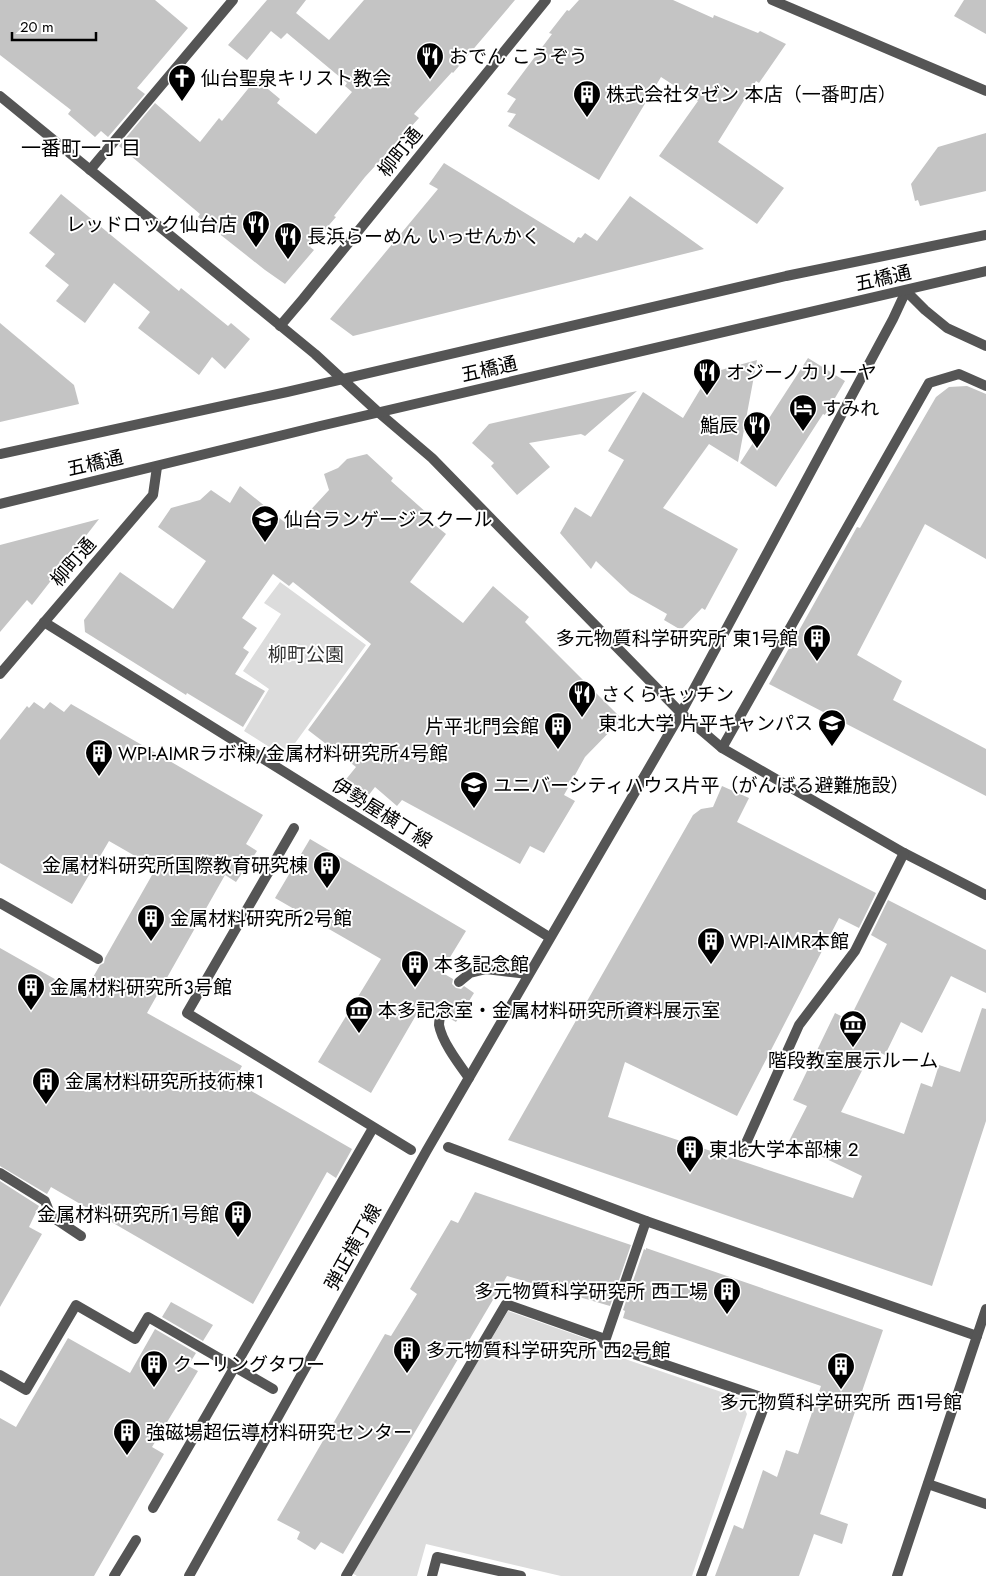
<svg xmlns="http://www.w3.org/2000/svg" width="986" height="1576" viewBox="0 0 986 1576" font-family="Jost,'Noto Sans JP',sans-serif">
<rect width="100%" height="100%" fill="#fff"/>
<!-- green -->
<g fill="#dcdcdc">
<path d="M280 582 366 645 285 757 244 731 269 689 243 671 281 614 264 603Z"/>
<path d="M508 1311 593 1341V1348L739 1398 747 1414 692 1576H561L426 1544 417 1576H357L352 1573Z"/>
</g>
<!-- building -->
<g fill="#c4c4c4">
<path d="M0 0H155L188 28 137 88 145 94 108 137 101 131 95 137 68 114 71 110 0 55Z"/>
<path d="M267 0H306L296 13 329 40 364 0H515L453 73 452 72 414 114 419 118 365 177 334 216 336 217 310 247 314 250 285 284 265 270 217 232 198 217 200 214 119 146 155 103 200 142 219 118 222 121 256 79 280 99 277 103 316 134 352 92 345 86 347 83 287 33 281 39 271 31 247 60 228 45Z"/>
<path d="M579 0H673L713 18 714 15 758 33 760 31 786 44 759 83 756 81 718 142 784 188 757 224 659 156 698 101 661 77 599 180 508 126 516 114 507 112 516 99 507 94 552 34 549 33 567 10 569 11Z"/>
<path d="M964 0H986V34L954 16Z"/>
<path d="M986 133V191L920 206 918 200 915 201 911 184 938 147Z"/>
<path d="M444 163 574 243 578 237 581 238 585 233 597 241 630 196 704 249 353 336 330 319 438 189 429 184Z"/>
<path d="M61 194 179 291 181 288 228 326 231 323 250 339 225 369 212 357 199 375 138 328 150 312 114 283 85 323 56 301 69 285 45 266 55 254 29 233Z"/>
<path d="M0 323 74 385 79 404 0 422Z"/>
<path d="M808 358 845 381 825 415 823 414 776 487 740 463Z"/>
<path d="M757 360 738 462 709 444 663 508 738 549 705 610 702 608 681 630 664 620 667 614 630 593 596 561 591 569 560 533 575 507 591 517 624 460 608 451 643 392 683 418 710 373Z"/>
<path d="M967 386 986 394V559L925 524 857 655 902 681 893 700 986 749V796L769 684 857 527 860 528 936 397 949 387Z"/>
<path d="M637 391 585 436 581 434 529 443 550 467 517 495 491 466 494 463 472 443 489 424Z"/>
<path d="M367 454 393 478 391 481 428 514 426 518 446 534 410 582 463 623 493 586 529 617 525 622 622 719 585 757 564 795 575 801 544 853 530 846 520 864 402 800 397 806 375 787 361 805 339 788 356 767 308 730 371 644 293 582 289 586 273 574 242 618 257 628 243 648 249 652 235 674 265 691 243 727 187 693 186 695 85 632 84 620 120 572 173 609 206 561 158 527 171 508 200 500 211 490 230 503 240 486 293 529 329 490 324 474 338 468 347 459Z"/>
<path d="M99 519 32 605 27 600 0 632V545Z"/>
<path d="M34 702 44 709 50 702 64 712 71 704 263 815 246 844 257 851 236 882 225 875 147 1013 242 1066 234 1081 352 1149 336 1178 327 1172 253 1304 51 1187 47 1194 0 1166V948L83 995 100 965 104 963 105 958 156 868 109 841 72 904 0 863V740L27 706 29 708Z"/>
<path d="M722 786 749 798 737 822 876 893 859 928 839 918 737 1116 625 1062 608 1117 853 1198 862 1176 789 1141 807 1106 793 1100 835 1013 849 1020 887 944 871 935 888 900 986 950V993L951 976 922 1033 901 1022 885 1055 873 1049 841 1112 904 1134 921 1083 932 1087 939 1065 960 1072 982 1008 986 1009V1121L932 1286 508 1140 693 815 701 809 713 807Z"/>
<path d="M310 839 466 931 441 972 453 979 452 984 456 988 461 989 464 986 474 993 456 1022 447 1017 448 1012 445 1008 440 1006 435 1010 423 1003 371 1093 318 1062 381 959 275 898Z"/>
<path d="M0 1181 39 1206 29 1227 42 1234 0 1307Z"/>
<path d="M475 1192 631 1245 610 1306 507 1276 343 1554 321 1542 315 1550 297 1539 300 1532 277 1520 385 1334 391 1336 417 1294 410 1289 451 1220 458 1223Z"/>
<path d="M646 1248 883 1330 820 1514 848 1524 842 1544 814 1534 799 1576H715L734 1525 743 1529 763 1470 777 1477 786 1450 798 1454 821 1386 623 1318 625 1311 623 1310 644 1249 646 1250Z"/>
<path d="M171 1302 213 1325 203 1341 162 1317Z"/>
<path d="M155 1329 196 1353 188 1366 198 1371 152 1447 164 1454 94 1576H0V1418L16 1427 68 1338 130 1373Z"/>
</g>
<g fill="none" stroke-linecap="round" stroke-linejoin="round">
<!-- service -->
<g stroke="#555" stroke-width="10">
<path d="M681 713 722 748 904 853 986 895"/>
<path d="M722 748 929 383 959 374 986 386"/>
<path d="M294 828 187 1013 411 1150"/>
<path d="M0 903 98 959"/>
<path d="M459 982 470 973 486 969 528 974"/>
<path d="M441 1013C440 1017 439 1022 439 1025 442 1042 459 1064 469 1078"/>
<path d="M448 1147 646 1221 977 1336"/>
<path d="M742 1152 799 1025 855 951 904 853"/>
<path d="M0 1173 45 1201 51 1216 81 1236"/>
<path d="M646 1221 604 1344 767 1399 701 1576"/>
<path d="M0 1375 26 1390 76 1305 135 1339 148 1317 273 1389"/>
<path d="M928 1484 986 1504"/>
<path d="M153 1508 373 1128"/>
<path d="M114 1576 136 1540"/>
<path d="M346 1576 506 1304 605 1339"/>
<path d="M432 1576 437 1557 521 1576"/>
<path d="M897 1576 986 1309"/>
</g>
<!-- minor -->
<g stroke="#555" stroke-width="10">
<path d="M90 170 233 0"/>
<path d="M44 622 549 937"/>
<path d="M189 1576 427 1150 681 713 893 319 906 291 925 310 947 328 986 346"/>
</g>
<!-- tertiary -->
<g stroke="#555" stroke-width="10">
<path d="M772 0 986 91"/>
<path d="M0 96 315 354 378 412 432 458 681 713"/>
<path d="M280 326 303 299 546 0"/>
<path d="M0 454 287 392 786 276 986 235"/>
<path d="M0 504 320 426 986 271"/>
<path d="M0 674 153 495 157 467"/>
</g>
</g>
<!-- icons -->
<defs>
<g id="restaurant-pin" transform="scale(1.4375)"><path d="M0 17L-7.5 6A9.5 9.5 0 1 1 7.5 6Z" fill="#000" stroke="#fff"/><path d="M-5-6h1v4h1v-4h1v4h1v-4h1v5L-1.5 .5V6h-2V.5L-5-1ZM5-6V6H3V1.5H1.5Q1.5-4 5-6Z" fill="#fff"/></g>
<g id="church-pin" transform="scale(1.4375)"><path d="M0 17L-7.5 6A9.5 9.5 0 1 1 7.5 6Z" fill="#000" stroke="#fff"/><path d="M-1.2-6h2.4v3.5h3.3v2.4h-3.3V6h-2.4V-.1h-3.3v-2.4h3.3Z" fill="#fff"/></g>
<g id="building-pin" transform="scale(1.4375)"><path d="M0 17L-7.5 6A9.5 9.5 0 1 1 7.5 6Z" fill="#000" stroke="#fff"/><path d="M-4-6H4V6H1V3H-1V6H-4ZM-2.5-4.3h1.7v1.8h-1.7ZM.8-4.3h1.7v1.8H.8ZM-2.5-1h1.7V.8h-1.7ZM.8-1h1.7V.8H.8Z" fill="#fff"/></g>
<g id="hotel-pin" transform="scale(1.4375)"><path d="M0 17L-7.5 6A9.5 9.5 0 1 1 7.5 6Z" fill="#000" stroke="#fff"/><path d="M-6-4.5h1.5V1H6V5H4.5V3h-9V5H-6ZM-4 0a1.8 1.8 0 1 1 3.6 0ZM.5 0V-2.5h3Q6-2.5 6 0Z" fill="#fff"/></g>
<g id="school-pin" transform="scale(1.4375)"><path d="M0 17L-7.5 6A9.5 9.5 0 1 1 7.5 6Z" fill="#000" stroke="#fff"/><path d="M0-5L7-2L0 1L-7-2ZM-4 1L0 2.5L4 1V4Q0 6-4 4Z" fill="#fff"/></g>
<g id="university-pin" transform="scale(1.4375)"><path d="M0 17L-7.5 6A9.5 9.5 0 1 1 7.5 6Z" fill="#000" stroke="#fff"/><path d="M0-5L7-2L0 1L-7-2ZM-4 1L0 2.5L4 1V4Q0 6-4 4Z" fill="#fff"/></g>
<g id="museum-pin" transform="scale(1.4375)"><path d="M0 17L-7.5 6A9.5 9.5 0 1 1 7.5 6Z" fill="#000" stroke="#fff"/><path d="M0-6L6-3V-2H-6V-3ZM-5-1h2V3h-2ZM-1-1h2V3h-2ZM3-1h2V3H3ZM-6 4H6V6H-6Z" fill="#fff"/></g>
</defs>
<g fill-rule="evenodd">
<use href="#restaurant-pin" x="430" y="56"/>
<use href="#church-pin" x="182" y="78"/>
<use href="#building-pin" x="587" y="94"/>
<use href="#restaurant-pin" x="256" y="224"/>
<use href="#restaurant-pin" x="288" y="236"/>
<use href="#restaurant-pin" x="707" y="372"/>
<use href="#hotel-pin" x="803" y="408"/>
<use href="#restaurant-pin" x="757" y="425"/>
<use href="#school-pin" x="265" y="519"/>
<use href="#building-pin" x="817" y="638"/>
<use href="#restaurant-pin" x="582" y="694"/>
<use href="#university-pin" x="832" y="723"/>
<use href="#building-pin" x="558" y="726"/>
<use href="#building-pin" x="99" y="753"/>
<use href="#university-pin" x="474" y="785"/>
<use href="#building-pin" x="327" y="865"/>
<use href="#building-pin" x="151" y="918"/>
<use href="#building-pin" x="711" y="941"/>
<use href="#building-pin" x="415" y="964"/>
<use href="#building-pin" x="31" y="987"/>
<use href="#museum-pin" x="359" y="1010"/>
<use href="#museum-pin" x="853" y="1024"/>
<use href="#building-pin" x="46" y="1081"/>
<use href="#building-pin" x="690" y="1149"/>
<use href="#building-pin" x="238" y="1214"/>
<use href="#building-pin" x="727" y="1291"/>
<use href="#building-pin" x="407" y="1350"/>
<use href="#building-pin" x="154" y="1364"/>
<use href="#building-pin" x="841" y="1366"/>
<use href="#building-pin" x="127" y="1432"/>
</g>
<g text-anchor="middle" dominant-baseline="central" stroke-width="4" stroke-linejoin="round" paint-order="stroke">
<!-- poi labels -->
<g font-size="19" fill="#000" stroke="#fff" text-anchor="start">
<text x="449" y="56">おでん こうぞう</text>
<text x="201" y="78">仙台聖泉キリスト教会</text>
<text x="606" y="94">株式会社タゼン 本店（一番町店）</text>
<text x="237" y="224" text-anchor="end">レッドロック仙台店</text>
<text x="307" y="236">長浜らーめん いっせんかく</text>
<text x="726" y="372">オジーノカリーヤ</text>
<text x="822" y="408">すみれ</text>
<text x="738" y="425" text-anchor="end">鮨辰</text>
<text x="284" y="519">仙台ランゲージスクール</text>
<text x="798" y="638" text-anchor="end">多元物質科学研究所 東1号館</text>
<text x="601" y="694">さくらキッチン</text>
<text x="813" y="723" text-anchor="end">東北大学 片平キャンパス</text>
<text x="539" y="726" text-anchor="end">片平北門会館</text>
<text x="118" y="753">WPI-AIMRラボ棟/金属材料研究所４号館</text>
<text x="493" y="785">ユニバーシティハウス片平（がんばる避難施設）</text>
<text x="308" y="865" text-anchor="end">金属材料研究所国際教育研究棟</text>
<text x="170" y="918">金属材料研究所２号館</text>
<text x="730" y="941">WPI-AIMR本館</text>
<text x="434" y="964">本多記念館</text>
<text x="50" y="987">金属材料研究所３号館</text>
<text x="378" y="1010">本多記念室・金属材料研究所資料展示室</text>
<text x="853" y="1060" text-anchor="middle">階段教室展示ルーム</text>
<text x="65" y="1081">金属材料研究所技術棟１</text>
<text x="709" y="1149">東北大学本部棟 2</text>
<text x="219" y="1214" text-anchor="end">金属材料研究所１号館</text>
<text x="708" y="1291" text-anchor="end">多元物質科学研究所 西工場</text>
<text x="426" y="1350">多元物質科学研究所 西2号館</text>
<text x="173" y="1364">クーリングタワー</text>
<text x="841" y="1402" text-anchor="middle">多元物質科学研究所 西1号館</text>
<text x="146" y="1432">強磁場超伝導材料研究センター</text>
</g>
<!-- street labels -->
<g font-size="19" fill="#000" stroke="#fff">
<text transform="translate(400 152) rotate(-51)">柳町通</text>
<text transform="translate(883 278) rotate(-13)">五橋通</text>
<text transform="translate(489 369) rotate(-13)">五橋通</text>
<text transform="translate(95 463) rotate(-13)">五橋通</text>
<text transform="translate(73 562) rotate(-49)">柳町通</text>
<text transform="translate(382 813) rotate(32)">伊勢屋横丁線</text>
<text transform="translate(353 1247) rotate(-61)">弾正横丁線</text>
</g>
<!-- park labels -->
<g font-size="19" fill="#333" stroke="#fff">
<text x="306" y="654">柳町公園</text>
</g>
<!-- neighbourhood labels -->
<g font-size="20" fill="#000" stroke="#fff">
<text x="81" y="148">一番町一丁目</text>
</g>
</g>
<!-- scale -->
<path d="M12 32v8h84v-8" fill="none" stroke="#000000" stroke-width="2.5"/>
<text x="20" y="32" font-size="15" fill="#000000" stroke="#ffffff" stroke-width="4" paint-order="stroke">20 m</text>
</svg>
